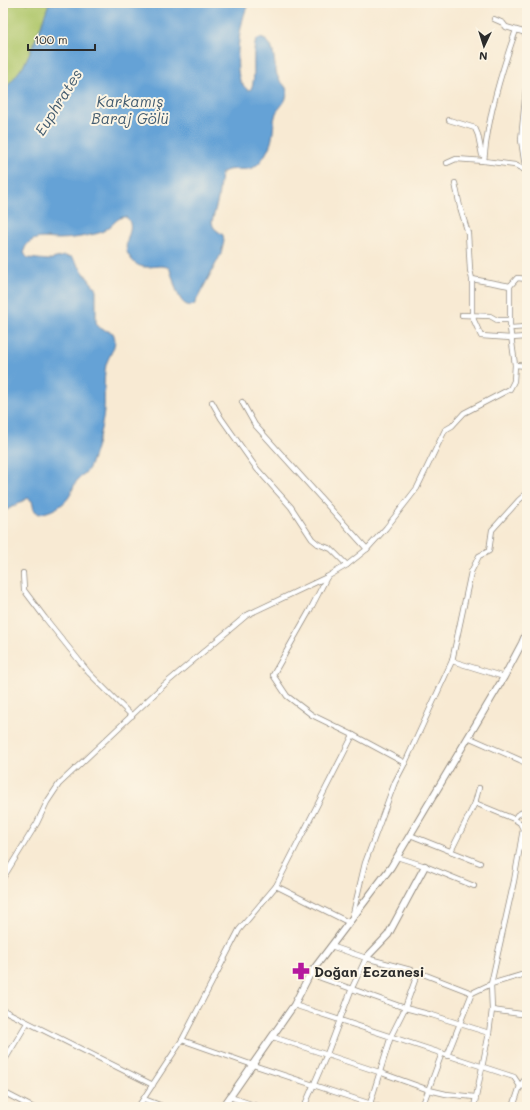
<svg xmlns="http://www.w3.org/2000/svg" width="530" height="1110" viewBox="0 0 530 1110" font-family="Mali,sans-serif">
<rect width="100%" height="100%" fill="#fcf5e5"/>
<filter id="ink" filterUnits="userSpaceOnUse"><feTurbulence type="fractalNoise" baseFrequency=".025" numOctaves="2"/><feDisplacementMap in="SourceGraphic" scale="8" xChannelSelector="R" yChannelSelector="G"/><feConvolveMatrix kernelMatrix="1 2 1 2 8 2 1 2 1" color-interpolation-filters="sRGB"/></filter>
<filter id="wash" filterUnits="userSpaceOnUse"><feTurbulence type="fractalNoise" baseFrequency=".012" numOctaves="4" result="noise"/><feDisplacementMap in="SourceGraphic" scale="16" xChannelSelector="R" yChannelSelector="G"/><feGaussianBlur stdDeviation="0.9" result="paint"/><feColorMatrix in="noise" values="0 0 0 0 0 0 0 0 0 0 0 0 0 0 0 0 0 1.4 0 .05"/><feComposite in="paint" operator="in"/></filter>
<g filter="url(#wash)">
<rect width="100%" height="100%" fill="#f8ead3"/>
<!-- green -->
<path fill="#b1c86d" stroke="#6e7a4c" d="M3 3H66L3 112Z"/>
<!-- water -->
<path fill="#65a2d6" stroke="#486680" d="M49 3H249C240 18 234 65 240 80 242 84 245 88 248 90L251 89C257 77 251 55 256 40L260 38C278 42 272 65 278 77 281 83 287 86 287 92 287 102 280 106 276 113 273 121 274 130 272 138 271 146 264 158 258 164 249 175 230 164 221 174L218 199 212 222 213 226 215 229 223 235 224 241 221 254 194 305C177 311 174 276 169 268 156 261 140 277 128 254 121 241 138 228 126 217 118 216 114 224 108 228 104 231 100 233 95 234 83 237 70 239 58 239 51 239 43 237 36 239 28 241 19 251 28 258L48 260 64 256 72 257 96 289V322C99 331 106 329 113 333 119 345 109 354 106 365 103 380 105 396 104 411 103 425 95 454 89 468 86 473 80 477 76 482 73 487 72 492 69 497 62 507 50 512 39 514L34 510 32 501 28 498 3 512V92L24 65 38 34Z"/>
</g>
<g filter="url(#ink)">
<g fill="none" stroke-linecap="round" stroke-linejoin="round">
<!-- street casing -->
<g stroke="#928a7f" stroke-width="6">
<g id="street">
<path d="M494 19 503 23 506 27 523 32 527 35"/>
<path d="M527 78 521 140 527 180"/>
<path d="M449 120 475 128 478 135 482 155"/>
<path d="M484 161C488 115 501 73 516 30"/>
<path d="M447 163 456 159 484 161 515 165 525 170"/>
<path d="M455 183 460 207 468 233 470 270 472 279V316L481 336 511 338 527 337"/>
<path d="M472 279 510 286"/>
<path d="M462 315 490 316 497 320H510"/>
<path d="M510 328 527 327"/>
<path d="M515 365 527 366"/>
<path d="M212 402 221 418 257 469 291 507 312 539 318 544 331 549 347 565"/>
<path d="M242 402 255 425 367 549"/>
<path d="M23 573 24 590 45 618 89 673 132 716"/>
<path d="M327 577 310 610 273 675 287 696 312 715 353 735 405 763"/>
<path d="M452 661 504 677"/>
<path d="M468 737 520 760 527 764"/>
<path d="M475 803 514 819 517 815 527 810"/>
<path d="M410 835 480 863"/>
<path d="M451 851 475 803 479 788"/>
<path d="M397 857 425 866 474 886"/>
<path d="M3 878 37 823 47 802 59 784 164 685 247 615 327 577 347 565 367 549 386 528 417 488 445 430 452 426 464 413 510 389 514 381 515 365 510 328V286L517 278 527 279"/>
<path d="M276 886 348 922"/>
<path d="M352 918 365 863 395 782 405 763 452 661 471 572 479 556 489 551 492 530 519 500 527 493"/>
<path d="M331 946 366 958 418 972 472 993 491 984 525 974"/>
<path d="M310 974 405 1008 432 1015 489 1033"/>
<path d="M294 1005 514 1077 520 1086 513 1107"/>
<path d="M3 1010 153 1085"/>
<path d="M492 1010 521 1014 527 1016"/>
<path d="M273 1037 379 1072 429 1090 446 1094 475 1097"/>
<path d="M182 1040 253 1065 380 1107"/>
<path d="M447 1056 472 993"/>
<path d="M527 1058 525 1079 520 1086 527 1087"/>
<path d="M3 1063 27 1023"/>
<path d="M3 1092 32 1107"/>
<path d="M230 1097 260 1107"/>
<path d="M144 1099 165 1107"/>
<path d="M138 1107 182 1040 239 930 276 886 353 735"/>
<path d="M304 1107 327 1054 352 988 366 958"/>
<path d="M369 1107 391 1036 405 1008 418 972"/>
<path d="M422 1107 442 1053"/>
<path d="M474 1107 489 1033 492 1010 491 984 514 881 523 829 520 823 514 819"/>
</g>
</g>
<!-- secondary casing -->
<g stroke="#928a7f" stroke-width="8">
<g id="secondary">
<path d="M366 958 388 935 425 866"/>
<path d="M223 1107 294 1005 310 974 391 867 504 677 522 643 527 631"/>
</g>
</g>
<!-- street -->
<use href="#street" stroke="#fff" stroke-width="4.5"/>
<!-- secondary -->
<use href="#secondary" stroke="#fff" stroke-width="6"/>
</g>
</g>
<!-- icons -->
<defs>
<g id="pharmacy-bare" transform="scale(1.38)"><path d="M-2-6h4v4h4v4h-4v4h-4v-4h-4v-4h4Z" fill="#b5179e" stroke="#fcf5e5" stroke-width="2.5" paint-order="stroke"/></g>
</defs>
<g fill-rule="evenodd">
<use href="#pharmacy-bare" x="301" y="971"/>
</g>
<g text-anchor="middle" dominant-baseline="central" stroke-width="4" stroke-linejoin="round" paint-order="stroke">
<!-- poi labels -->
<g font-size="14" font-weight="bold" fill="#2b2b2b" stroke="#fcf5e5" text-anchor="start">
<text x="314" y="971">Doğan Eczanesi</text>
</g>
<!-- water labels -->
<g font-size="15" font-style="italic" fill="#425b6f" stroke="#fcf5e5">
<text x="130" y="101">Karkamış<tspan x="130" dy="17">Baraj Gölü</tspan></text>
<text transform="translate(58 102) rotate(-58)">Euphrates</text>
</g>
</g>
<!-- margin -->
<rect width="530" height="1110" fill="none" stroke="#fcf5e5" stroke-width="16"/>
<!-- north arrow -->
<g transform="translate(484 46) rotate(184)" stroke="#fcf5e5" stroke-width="3" paint-order="stroke">
<path d="M0-3L7 15L0 10L-7 15Z" fill="#2b2b2b"/>
<text y="-6" font-size="11" font-weight="bold" text-anchor="middle" fill="#2b2b2b">N</text>
</g>
<!-- scale -->
<path d="M28 44v6h67v-6" fill="none" stroke="#2b2b2b" stroke-width="2"/>
<text x="34" y="44" font-size="12" fill="#2b2b2b" stroke="#fcf5e5" stroke-width="3" paint-order="stroke">100 m</text>
</svg>
